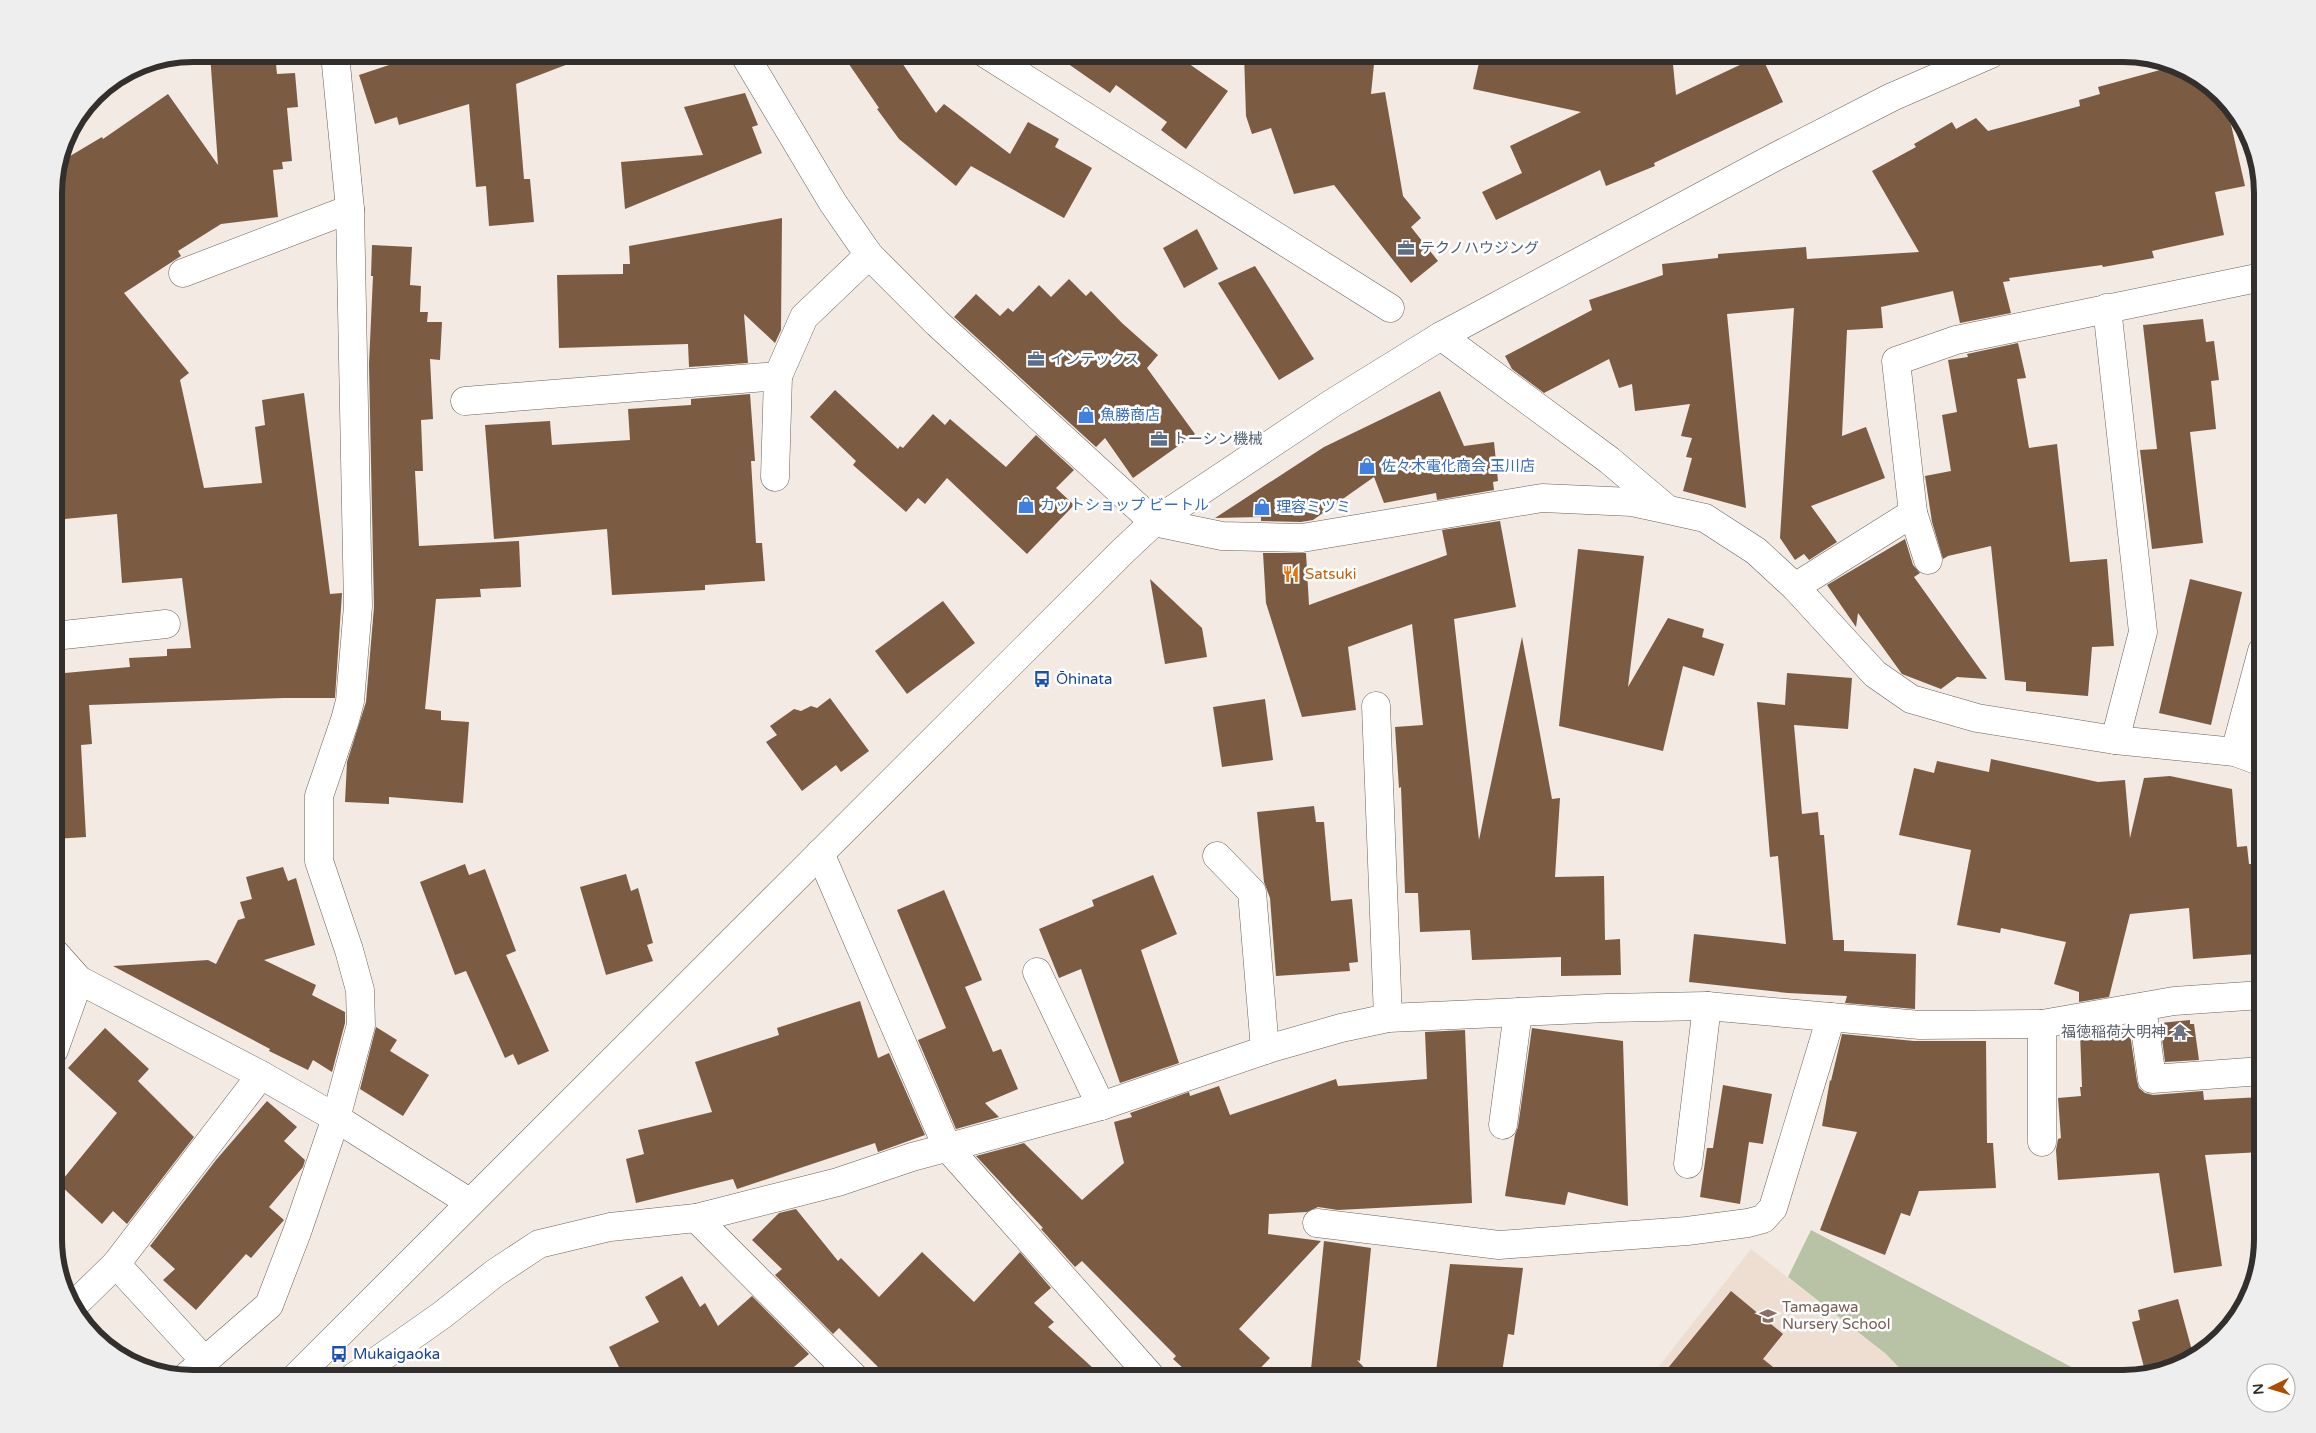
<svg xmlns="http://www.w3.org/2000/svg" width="2316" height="1433" viewBox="0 0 2316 1433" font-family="'Varela Round','Noto Sans JP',sans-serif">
<rect width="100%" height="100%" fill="#f3eae3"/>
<!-- built -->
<path fill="#eeded2" d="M1751 1249 1886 1354 1910 1379H1649Z"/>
<!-- green -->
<path fill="#b8c2a5" d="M1811 1230 2094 1379H1910L1886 1354 1788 1277Z"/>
<!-- building -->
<g fill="#7b5c42">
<path d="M210 54H275L277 74 295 73 298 107 287 108 292 161 282 162 283 169 273 170 278 217 221 224 178 251 181 256 124 293 189 373 180 380 204 488 262 483 255 427 265 425 262 400 304 393 330 594 342 593 335 698H284L89 705 92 744 81 745 86 837 54 839V674L130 667 129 658 167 656V649L191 648 182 578 122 583 117 514 54 520V184L60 162 102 137 103 139 168 94 218 165Z"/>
<path d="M422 54H588L589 56 516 84 524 179H530L534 222 489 226 486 186 476 187 469 104 399 125 397 117 375 124 359 75Z"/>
<path d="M842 54H896L936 113 944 104 1010 154 1028 122 1059 139 1055 147 1092 168 1064 218 971 166 956 186 899 139 877 109 879 108Z"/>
<path d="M1054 54H1175L1228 91 1186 149 1161 130 1167 122 1116 85 1110 93Z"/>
<path d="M1244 54H1375L1371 94 1385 92 1403 196 1421 218 1411 227 1438 261 1411 283 1334 185 1294 194 1271 128 1252 134 1246 116Z"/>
<path d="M1481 54H1672L1676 95 1761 55 1783 102 1654 163 1655 166 1606 186 1600 170 1496 220 1482 192 1522 173 1510 146 1581 112 1473 89Z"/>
<path d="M2171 67 2193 73 2227 107 2245 186 2215 192 2224 235 2152 251 2154 258 2103 267 2102 265 2009 278 2010 281 2003 282 2011 313 1960 323 1953 291 1881 307 1883 328 1847 330 1842 436 1866 427 1885 478 1811 506 1837 542 1809 560 1804 554 1795 560 1780 538 1794 308 1727 314 1746 508 1683 491 1692 458 1686 457 1692 438 1681 436 1690 404 1635 411 1632 384 1619 388 1609 359 1544 393 1512 369 1505 356 1592 310 1589 300 1663 275 1662 264 1718 258V254L1806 247 1807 259 1919 252 1872 171 1916 147 1914 144 1952 122 1956 129 1976 118 1988 131 2080 106 2079 100 2100 94 2098 87Z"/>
<path d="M745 93 758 125 752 127 762 153 625 209 621 162 703 155 684 107Z"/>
<path d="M782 218 781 330 775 343 744 314 748 363 689 367 688 344 559 348 557 275 623 274V264H630L629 246Z"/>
<path d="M1197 229 1218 269 1184 288 1163 248Z"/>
<path d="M372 245 412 247 410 285 421 286 420 312H428L427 322H442L440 360 430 359 433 419 421 420 423 471H415L419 546 519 541 521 587 480 589 481 597 436 599 425 709 441 711V720L469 722 463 803 389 797V804L345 802 347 762 366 702 374 607 369 364 373 276H371Z"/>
<path d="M1255 266 1314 359 1279 380 1218 283Z"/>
<path d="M1069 279 1086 296 1091 291 1122 323 1158 355 1147 368 1195 434 1133 478 1105 438 1096 447 954 317 976 294 1000 316 1008 308 1013 312 1039 285 1051 297Z"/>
<path d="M2203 319 2206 342 2214 341 2219 380 2211 381 2216 429 2190 432 2203 543 2152 549 2140 450 2157 449 2143 325Z"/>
<path d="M2018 343 2026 378 2017 379 2029 448 2057 444 2070 562 2107 559 2114 646 2092 647 2088 696 2026 691V682L2005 680 1991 546 1948 556 1943 559 1932 522 1925 476 1951 471 1942 415 1957 412 1948 360 1968 357 1967 354Z"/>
<path d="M835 390 898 449 900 446 903 448 933 414 945 425 950 419 1006 467 1036 435 1074 470 1056 488 1074 505 1027 554 947 478 925 504 918 498 906 512 853 465 856 461 810 417Z"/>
<path d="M1440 391 1464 446 1494 442 1498 481 1493 482 1494 490 1437 500 1436 493 1384 503 1374 477 1313 520 1301 522 1261 521V517L1215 518 1324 447Z"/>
<path d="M750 394 755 461H751L756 543H762L765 581 705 585V590L612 595 607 529 494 539 485 425 550 421 552 445 630 440 628 409 691 405V399Z"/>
<path d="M1500 521 1516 607 1454 619 1479 840 1522 637 1552 799 1560 798 1555 877 1604 876 1605 940 1620 939 1621 975 1561 976V957L1472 960 1470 930 1420 932 1418 893H1405L1401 787 1399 788 1395 727 1423 725 1412 624 1348 647 1356 710 1302 717 1266 603 1263 553H1306L1309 605 1447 555 1442 530Z"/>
<path d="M1905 539 1913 565 1920 573 1914 577 1987 679 1957 677 1941 689 1902 674 1858 613 1856 627 1827 585Z"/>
<path d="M1578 549 1644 556 1628 687 1668 618 1704 629 1702 637 1724 644 1714 676 1683 666 1663 751 1559 726Z"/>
<path d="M1150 579 1202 628 1207 657 1165 664Z"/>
<path d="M2190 579 2242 592 2211 725 2159 713Z"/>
<path d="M943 601 975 643 907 694 875 651Z"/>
<path d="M1787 673 1852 678 1848 729 1794 725 1802 814 1818 812 1820 835H1824L1833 940H1844V951L1916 954 1915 1009 1845 1003 1847 996 1788 993 1689 982 1694 934 1786 944 1778 856 1770 857 1757 702 1785 705Z"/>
<path d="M830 698 869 751 841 772 836 765 802 791 766 742 777 735 770 726 794 709 801 711 811 706 817 708Z"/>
<path d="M1265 699 1273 760 1222 767 1213 707Z"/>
<path d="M1991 759 2098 782 2125 780 2130 838 2144 778 2170 776 2232 789 2237 847 2247 846 2249 864H2260L2262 898 2252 899 2256 954 2193 959 2189 908 2130 914 2109 997 2079 1002V992L2054 984 2066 942 2001 928 2000 933 1957 925 1971 850 1899 835 1914 768 1934 773 1937 761 1989 772Z"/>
<path d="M1314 806 1316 822H1324L1331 901 1352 899 1358 962 1349 963 1350 971 1276 976 1270 898 1264 882 1257 812Z"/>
<path d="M465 864 469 875 485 869 516 951 506 955 549 1051 518 1065 513 1054 505 1058 466 971 455 975 420 882Z"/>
<path d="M283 867 288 881 296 878 315 945 264 960 316 985 312 995 345 1012V1023L332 1072 313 1060 308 1070 269 1051 270 1049 113 966 208 960 216 964 238 920 245 918 240 902 252 899 246 877Z"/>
<path d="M626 874 631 891 638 888 653 943 647 945 653 961 606 975 580 887Z"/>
<path d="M1153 875 1177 934 1141 950 1179 1063 1120 1083 1081 969 1059 978 1039 929 1094 906 1092 900Z"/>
<path d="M944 890 982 980 965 987 993 1052 1001 1049 1018 1089 985 1103 999 1117 956 1129 918 1040 946 1028 897 910Z"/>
<path d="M860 1001 878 1058 889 1053 925 1135 878 1152 875 1143 737 1189 733 1179 636 1203 626 1159 644 1154 638 1130 712 1112 695 1062 779 1035 777 1028Z"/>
<path d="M2190 1020V1024H2194L2199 1060 2165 1062 2160 1023Z"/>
<path d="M376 1027 397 1040 390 1051 429 1075 403 1116 360 1089Z"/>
<path d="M2129 1027 2137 1081 2139 1088 2145 1093 2153 1095 2203 1091 2204 1100 2262 1097V1152L2205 1155 2222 1266 2174 1273 2159 1173 2058 1180 2056 1150 2058 1139 2061 1138 2058 1098 2081 1096 2080 1087H2082L2080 1033Z"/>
<path d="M105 1028 149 1069 138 1081 194 1137 127 1224 113 1211 102 1224 59 1184 117 1113 68 1068Z"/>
<path d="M1532 1028 1623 1041 1628 1206 1568 1192 1565 1205 1505 1196 1515 1135 1518 1127Z"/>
<path d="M1465 1030 1472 1203 1338 1210 1318 1207 1307 1212 1269 1214 1268 1234 1321 1241 1239 1329 1270 1358 1250 1379H1195L1173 1359 1176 1356 1082 1261 1075 1267 1041 1229 1043 1228 976 1156 1024 1143 1082 1200 1124 1163 1114 1122 1132 1117 1130 1113 1189 1092 1190 1096 1219 1086 1230 1115 1336 1079 1338 1086 1427 1079 1425 1032Z"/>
<path d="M1842 1034 1914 1041H1986L1987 1143H1993L1996 1188 1919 1191 1910 1216 1901 1213 1885 1255 1820 1230 1857 1132 1822 1126 1830 1080 1831 1081Z"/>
<path d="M1723 1085 1772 1094 1763 1144 1749 1142 1740 1204 1700 1197 1707 1148H1713Z"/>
<path d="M267 1101 297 1127 284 1141 305 1160 303 1167 269 1207 284 1220 251 1258 246 1254 196 1310 163 1280 175 1269 150 1246 216 1160Z"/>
<path d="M796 1209 838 1261 841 1258 879 1297 922 1252 974 1302 1020 1252 1051 1288 1034 1303 1054 1322 1048 1327 1105 1379H890L839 1328 833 1334 775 1275 782 1269 752 1240 779 1213Z"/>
<path d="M1324 1241 1371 1248 1360 1361 1357 1360 1375 1379H1310Z"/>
<path d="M1450 1264 1523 1268 1514 1335 1508 1334 1501 1379 1436 1371Z"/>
<path d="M682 1276 700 1307 705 1303 718 1326 752 1296 809 1354 780 1379H625L609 1347 659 1322 645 1297Z"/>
<path d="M1731 1291 1783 1334 1763 1359 1788 1379H1659Z"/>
<path d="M2178 1299 2194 1358 2145 1371 2132 1322 2140 1320 2138 1310Z"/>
</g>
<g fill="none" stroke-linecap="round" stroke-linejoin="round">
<!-- minor casing -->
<g stroke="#6a625c" stroke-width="29">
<g id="minor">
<path d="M744 54 833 203 869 255 937 323 1154 522 1222 536 1302 538 1542 498 1632 502 1669 510 1705 518 1756 551 1795 587 1875 674 1911 699 1977 718 2115 740 2235 752 2262 762"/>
<path d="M986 54 1390 308"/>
<path d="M183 273 350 209"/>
<path d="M2107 308 2143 632 2115 740"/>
<path d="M1441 336 1609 460 1666 508"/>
<path d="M465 401 778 376 804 317 869 255"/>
<path d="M775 477 778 376"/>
<path d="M1913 513 1928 560"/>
<path d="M1795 587 1913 513 1896 361 1956 340 2262 277"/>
<path d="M54 636 166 624"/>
<path d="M1376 706 1388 1018"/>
<path d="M2235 752 2262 651"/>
<path d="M820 853 947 1147 1153 1379"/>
<path d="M1217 856 1252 892 1265 1050"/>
<path d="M54 952 79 980 261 1075 336 1118 469 1202"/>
<path d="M1037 972 1101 1106"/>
<path d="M2142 1007 2152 1079 2262 1071"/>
<path d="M54 1050 79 980"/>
<path d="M1503 1125 1518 1012"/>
<path d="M2042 1142V1024"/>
<path d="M1688 1164 1707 1006"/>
<path d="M696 1218 856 1379"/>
<path d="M1317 1223 1499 1245 1687 1231 1748 1223 1763 1219 1773 1208 1831 1017"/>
<path d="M72 1307 116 1264"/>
<path d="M205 1361 116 1264 261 1075"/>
<path d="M186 1377 269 1305 297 1232 336 1118 361 1025 360 990 349 950 319 861V796L345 720 350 701 358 606 350 209 335 54"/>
<path d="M351 1379 442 1315 495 1273 539 1244 610 1227 696 1218 838 1182 912 1157 1101 1106 1271 1048 1341 1028 1388 1018 1607 1008 1707 1006 1920 1025 2042 1024 2174 1001 2262 995"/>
</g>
</g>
<!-- tertiary casing -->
<g stroke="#6a625c" stroke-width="29">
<path id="tertiary" d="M294 1379 1123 551 1154 522 1331 404 1441 336 1773 158 1892 97 1991 54"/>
</g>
<!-- minor -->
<use href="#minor" stroke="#fff" stroke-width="28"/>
<!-- tertiary -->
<use href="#tertiary" stroke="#fff" stroke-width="28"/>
</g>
<!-- icons -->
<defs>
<g id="office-bare" transform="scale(1.35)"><path d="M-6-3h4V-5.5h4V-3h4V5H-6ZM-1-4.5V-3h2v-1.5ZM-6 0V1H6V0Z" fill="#5c6f8a" stroke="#fff" stroke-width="2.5" paint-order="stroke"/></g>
<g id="shop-bare" transform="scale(1.35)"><path d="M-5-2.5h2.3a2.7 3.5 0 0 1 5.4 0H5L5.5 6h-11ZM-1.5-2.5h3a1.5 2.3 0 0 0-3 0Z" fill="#3f7fe0" stroke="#fff" stroke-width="2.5" paint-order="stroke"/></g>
<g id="restaurant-bare" transform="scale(1.35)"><path d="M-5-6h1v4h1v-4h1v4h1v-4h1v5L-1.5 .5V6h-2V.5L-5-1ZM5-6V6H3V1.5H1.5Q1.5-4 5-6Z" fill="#e8710a" stroke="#fff" stroke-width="2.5" paint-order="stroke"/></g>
<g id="bus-bare" transform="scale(1.35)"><path d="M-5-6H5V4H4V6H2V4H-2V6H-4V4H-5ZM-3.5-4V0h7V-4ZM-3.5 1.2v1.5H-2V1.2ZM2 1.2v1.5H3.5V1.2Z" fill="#1a4fb4" stroke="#fff" stroke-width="2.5" paint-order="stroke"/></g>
<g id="temple-bare" transform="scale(1.35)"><path d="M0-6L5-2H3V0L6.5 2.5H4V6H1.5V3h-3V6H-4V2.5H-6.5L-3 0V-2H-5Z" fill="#6b7280" stroke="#fff" stroke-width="2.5" paint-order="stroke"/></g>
<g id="school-bare" transform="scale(1.35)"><path d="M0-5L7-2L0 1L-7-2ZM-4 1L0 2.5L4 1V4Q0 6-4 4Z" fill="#8d6e63" stroke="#fff" stroke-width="2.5" paint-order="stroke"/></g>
</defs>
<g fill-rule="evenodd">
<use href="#office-bare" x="1406" y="248"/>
<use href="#office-bare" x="1036" y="359"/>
<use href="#shop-bare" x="1086" y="415"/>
<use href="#office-bare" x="1159" y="439"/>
<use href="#shop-bare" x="1367" y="466"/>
<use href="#shop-bare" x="1026" y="505"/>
<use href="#shop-bare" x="1262" y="507"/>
<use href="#restaurant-bare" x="1291" y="574"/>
<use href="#bus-bare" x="1042" y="679"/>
<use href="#temple-bare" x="2180" y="1032"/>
<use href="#school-bare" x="1768" y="1316"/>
<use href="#bus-bare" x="339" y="1354"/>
</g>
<g text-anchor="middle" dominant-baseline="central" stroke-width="5" stroke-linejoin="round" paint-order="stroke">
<!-- service labels -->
<g font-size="15" fill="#4e5e75" stroke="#fff" text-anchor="start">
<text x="1420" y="248">テクノハウジング</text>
<text x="1050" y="359">インテックス</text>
<text x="1173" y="439">トーシン機械</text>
</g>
<!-- shop labels -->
<g font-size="15" fill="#366cbe" stroke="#fff" text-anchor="start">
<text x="1100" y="415">魚勝商店</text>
<text x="1381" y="466">佐々木電化商会 玉川店</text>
<text x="1040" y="505">カットショップ ビートル</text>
<text x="1276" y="507">理容ミツミ</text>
</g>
<!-- food labels -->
<g font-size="15" fill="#c56008" stroke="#fff" text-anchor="start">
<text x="1305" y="574">Satsuki</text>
</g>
<!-- transit labels -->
<g font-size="15" fill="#164399" stroke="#fff" text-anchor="start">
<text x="1056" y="679">Ōhinata</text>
<text x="353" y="1354">Mukaigaoka</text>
</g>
<!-- worship labels -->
<g font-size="15" fill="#5b616d" stroke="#fff" text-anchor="end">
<text x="2166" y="1032">福徳稲荷大明神</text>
</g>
<!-- education labels -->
<g font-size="15" fill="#785e54" stroke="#fff" text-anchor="start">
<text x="1782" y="1307">Tamagawa<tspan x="1782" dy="17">Nursery School</tspan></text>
</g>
</g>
<!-- crop -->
<path d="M0 0H2316V1433H0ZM193 62H2123A131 131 0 0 1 2254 193V1239A131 131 0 0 1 2123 1370H193A131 131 0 0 1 62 1239V193A131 131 0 0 1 193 62Z" fill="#efeeee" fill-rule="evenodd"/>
<path fill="none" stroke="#322f2c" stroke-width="6" d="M193 62H2123A131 131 0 0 1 2254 193V1239A131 131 0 0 1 2123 1370H193A131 131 0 0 1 62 1239V193A131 131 0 0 1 193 62Z"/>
<!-- north arrow -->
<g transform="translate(2271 1388) rotate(265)"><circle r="24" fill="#ffffff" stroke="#adacab"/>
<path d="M0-4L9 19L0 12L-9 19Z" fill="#ac4d00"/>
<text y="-8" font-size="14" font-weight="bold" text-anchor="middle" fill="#322f2c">N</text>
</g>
</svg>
